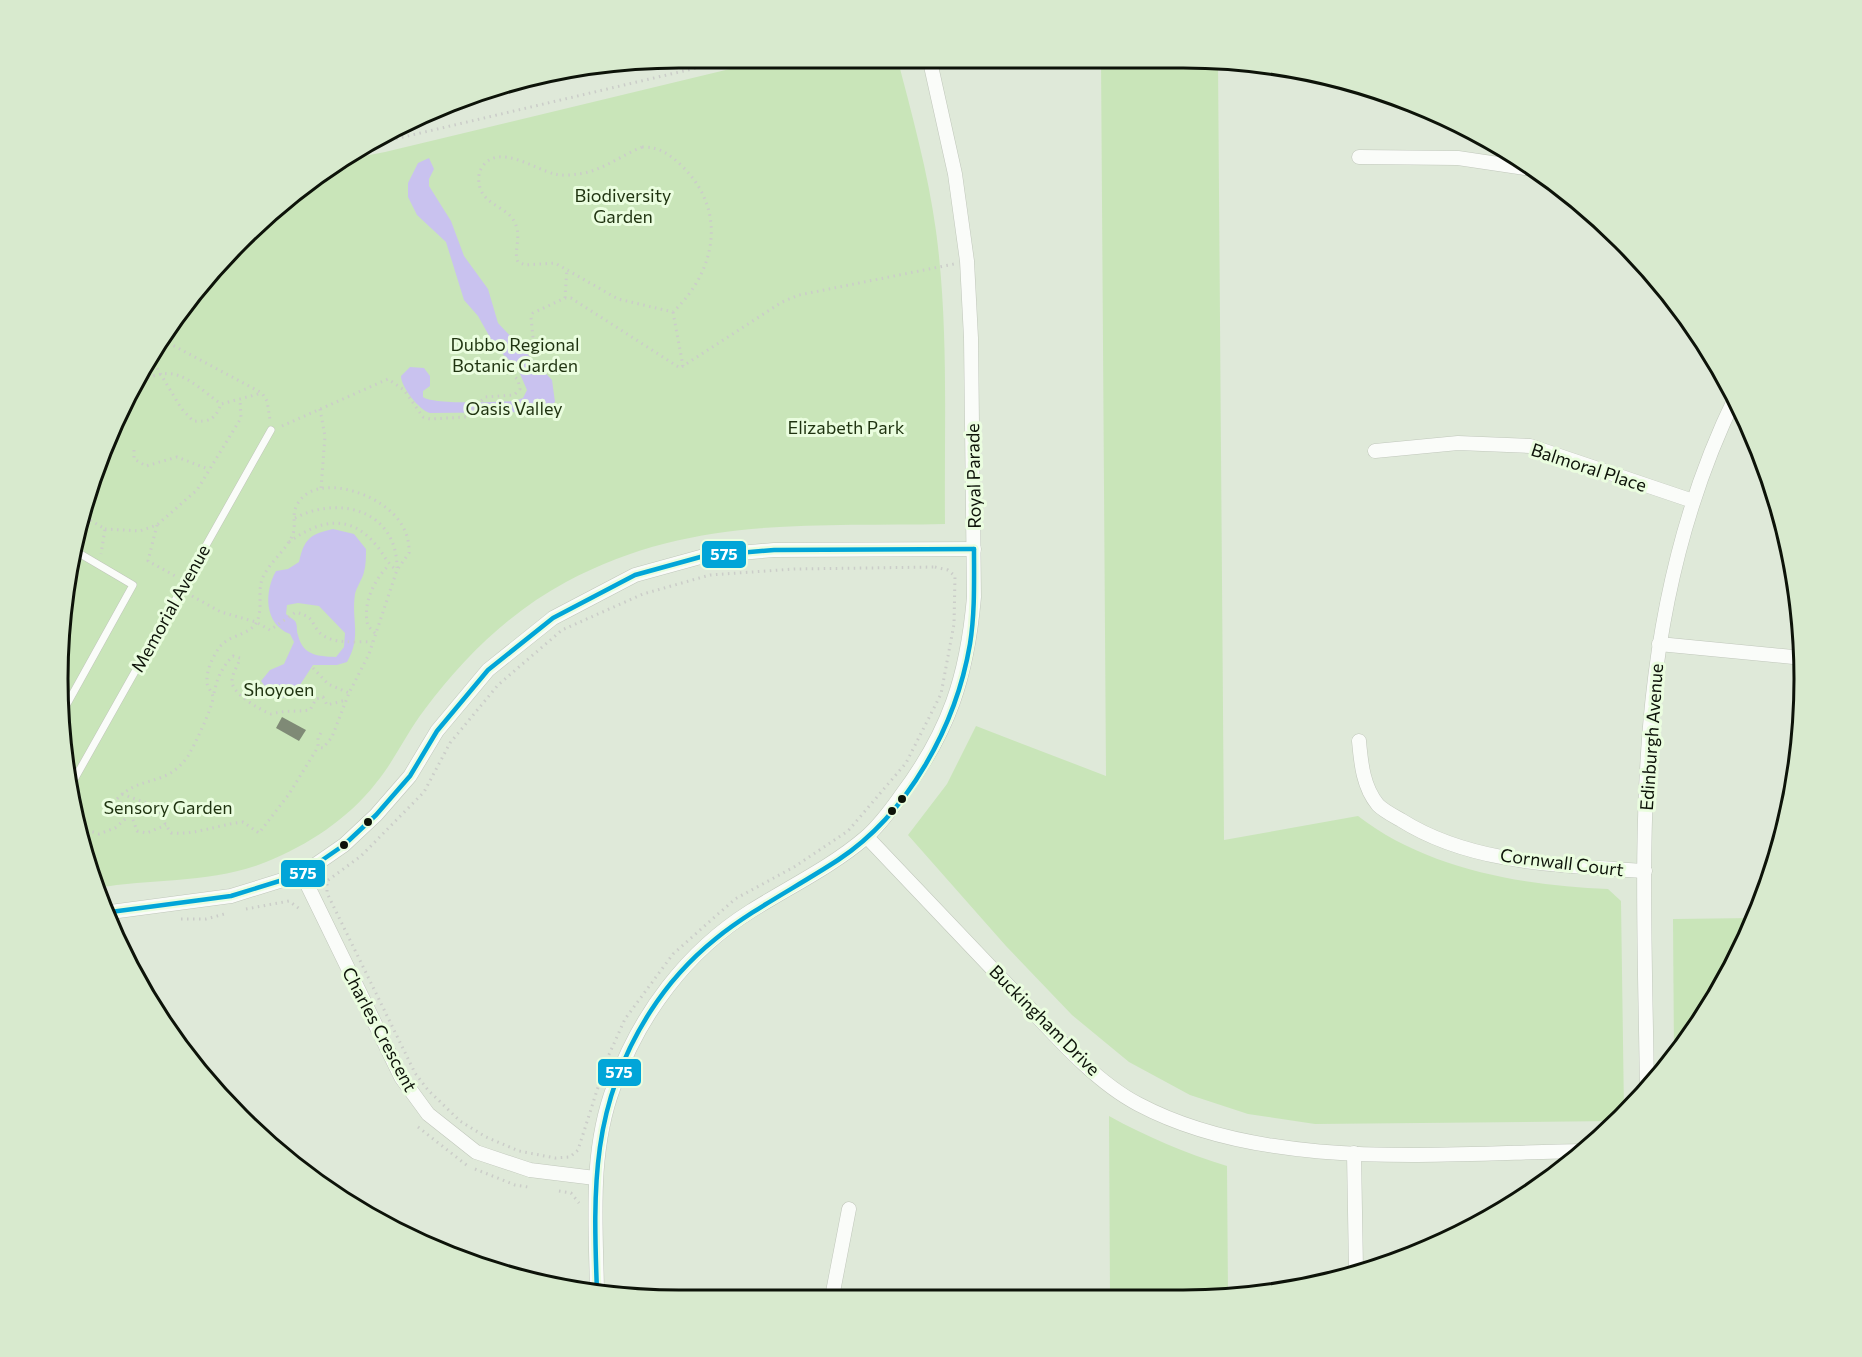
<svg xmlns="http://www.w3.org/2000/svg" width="1862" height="1357" viewBox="0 0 1862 1357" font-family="Commissioner,sans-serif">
<rect width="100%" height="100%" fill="#dfe9d9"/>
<!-- green -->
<g fill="#c9e5b9">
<path d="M780 57H897C912 115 928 172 936 231 949 328 944 427 945 524 809 527 691 515 566 582 510 612 463 658 425 709 407 732 395 760 376 783 348 819 308 845 266 862 212 884 153 878 97 888L62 759V597L78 517 121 404 211 269 333 162 385 152Z"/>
<path d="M1101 57H1184L1218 62 1224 840 1358 816C1426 869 1524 886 1608 889L1621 901 1624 1113 1615 1121 1315 1124 1248 1114 1190 1095 1129 1062 1072 1015 1006 946 908 835 947 784 976 726 1106 776Z"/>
<path d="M1754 918 1722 989 1674 1056 1673 919Z"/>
<path d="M1109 1116C1147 1137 1185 1153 1227 1166L1228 1295 1110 1296Z"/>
</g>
<!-- water -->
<g fill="#c9c2ef" fill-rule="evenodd">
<path d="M429 158 434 169 429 179V186L451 221 464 256 488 289 498 323 552 380 555 402 544 412 430 413C419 410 401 387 401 376L410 367 424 368 430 376V386L423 391V397C433 405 499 402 515 401L523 398 527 390 517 367 496 348 478 316 464 300 446 242 417 215 408 197V183L418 163Z"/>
<path d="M333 529 354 534 366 549C366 556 366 565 364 572 362 580 357 586 355 594 351 621 362 636 347 662L337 665H313L294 694 282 698 269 692 261 681 270 670 284 664 294 642 290 634C264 624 264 592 276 571L288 569 299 562C304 539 310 534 333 529ZM298 603 319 606 345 633 344 647 336 657C318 656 303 656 298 635 296 630 298 626 295 621L286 614 287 605Z"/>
</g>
<!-- building -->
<path fill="#7f8a76" d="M282 717 306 730 299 741 276 728Z"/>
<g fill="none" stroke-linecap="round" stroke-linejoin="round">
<!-- lane casing -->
<g stroke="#c0c7bb" stroke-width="8">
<g id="lane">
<path d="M62 713 133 585 77 552 69 566"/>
<path d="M70 787 271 430"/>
</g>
</g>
<!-- street casing -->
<g stroke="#c0c7bb" stroke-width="15">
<g id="street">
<path d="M1359 157 1458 158 1539 170"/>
<path d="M1375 451 1458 443 1530 446 1693 501"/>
<path d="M1659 644 1803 658"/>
<path d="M1359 741C1361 763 1363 787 1378 805 1384 811 1394 816 1401 820 1472 865 1564 865 1645 871"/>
<path d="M867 837C918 891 969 945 1020 998 1054 1034 1094 1081 1138 1104 1266 1172 1442 1153 1584 1151"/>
<path d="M302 874 401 1077 428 1114 476 1152 530 1170 595 1178"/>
<path d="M103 913 231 896 302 874 344 845 376 815 410 776 437 731 488 670 553 618 635 575 704 556 774 550 974 549"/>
<path d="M1647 1091C1644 850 1626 620 1736 396"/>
<path d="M1354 1153 1356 1270"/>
<path d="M597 1292C596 1223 589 1152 614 1086 639 1015 687 951 751 911 789 887 831 867 865 838 878 827 890 811 900 797 949 732 967 677 974 597L971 338 967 261 955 174 929 57"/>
<path d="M832 1297 849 1209"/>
</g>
</g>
<!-- path -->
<g stroke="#cbcdc9" stroke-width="3" stroke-dasharray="1.5 4.5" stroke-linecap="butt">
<path d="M361 147 743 57"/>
<path d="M642 147C660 147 669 154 682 166 728 211 716 271 673 312L618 299 555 263 525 265 518 262C513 252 522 237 515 223 508 207 486 206 480 188 478 180 478 172 483 166 499 143 536 170 555 174 562 176 571 175 578 174 600 172 622 155 642 147Z"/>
<path d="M565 298 567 268"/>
<path d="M673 312 683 366"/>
<path d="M163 340 262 393 267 401 270 420"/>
<path d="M151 358 181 408 193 421C209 422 215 420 221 404"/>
<path d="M132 387C173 360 186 378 221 404L262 393"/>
<path d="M320 409 325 436 321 489"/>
<path d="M282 426 388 379 404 390 423 417 430 419 466 417 485 397 514 395 520 389 518 380 510 372 534 348 531 317 533 313 565 298H571L680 368 782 302 799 295 954 264"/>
<path d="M134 450V459L146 466 177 457 208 469"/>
<path d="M80 514 105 529 101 554"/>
<path d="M295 518C339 495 397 510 397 568"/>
<path d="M157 525 148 561 177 577"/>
<path d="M105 529 140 531 157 525 197 490 241 418 240 399"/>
<path d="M289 542C318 521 349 512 376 545 384 554 387 564 397 570"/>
<path d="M935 567 948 570 955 576 954 624 941 694 906 763 848 831 794 867 735 899 673 954 625 1019 607 1059 578 1150 570 1157 555 1158 519 1151 486 1137 460 1121 428 1090 415 1073 327 893V881L361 856 424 792 450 743 498 685 562 630 643 594 710 575 794 569Z"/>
<path d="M192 596 221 612 256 622 270 630 296 612C317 619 309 621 320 633 333 645 356 641 372 642"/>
<path d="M375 633 368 626C362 604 374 580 389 565"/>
<path d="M313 668 328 684 349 693"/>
<path d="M214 693C217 678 222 667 233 656L240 658C238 666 232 673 232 681 231 693 260 710 271 714 285 710 296 712 310 710L316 699 323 697 327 705 346 700"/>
<path d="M122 794 154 806 171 833C196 835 217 825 243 822L259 833 289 794 318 747"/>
<path d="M131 814 137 831 147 833 166 825"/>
<path d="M81 828 99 834 115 828 131 814 117 799C141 774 166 788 188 756 194 746 212 709 213 698 213 692 207 688 207 682 206 671 213 656 219 648 230 632 255 637 259 615 262 601 257 588 264 575 272 560 287 549 293 534 296 525 292 515 296 507 310 475 360 489 381 504 398 515 410 532 409 553L397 570 369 654 349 693 332 737 323 748 318 747V738L323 729"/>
<path d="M246 909 289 901 301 910"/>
<path d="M181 919H206L228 913"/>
<path d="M418 1127 469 1167"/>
<path d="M475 1169 515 1185 528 1187"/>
<path d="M559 1191 571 1193 579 1203"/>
</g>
<!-- lane -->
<use href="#lane" stroke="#fafcf9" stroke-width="7"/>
<!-- street -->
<use href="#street" stroke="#fafcf9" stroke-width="14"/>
<!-- bus-1 casing -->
<g stroke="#eafddf" stroke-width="9">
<g id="bus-1">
<path d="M103 913 231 896 302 874 344 845 376 815 410 776 437 731 488 670 553 618 635 575 704 556 774 550 974 549"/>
<path d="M597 1292C593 1188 591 1104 650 1012 701 932 764 908 838 860 908 814 956 726 970 644 975 613 974 581 974 549"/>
</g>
</g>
<!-- bus-1 -->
<use href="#bus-1" stroke="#01a5d8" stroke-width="4.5"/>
</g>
<!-- markers -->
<g fill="#0d1309" stroke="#eafddf" stroke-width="2">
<circle cx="902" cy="799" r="5"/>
<circle cx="892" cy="811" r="5"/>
<circle cx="368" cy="822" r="5"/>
<circle cx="344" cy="845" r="5"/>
</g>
<g text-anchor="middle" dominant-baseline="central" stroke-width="6" stroke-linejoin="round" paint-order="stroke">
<!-- park labels -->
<g font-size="18" fill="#1f3310" stroke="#eafddf">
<text x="623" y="195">Biodiversity<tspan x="623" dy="21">Garden</tspan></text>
<text x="515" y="344">Dubbo Regional<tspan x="515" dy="21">Botanic Garden</tspan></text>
<text x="514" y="408">Oasis Valley</text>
<text x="846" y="427">Elizabeth Park</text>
<text x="279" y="689">Shoyoen</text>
<text x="168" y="807">Sensory Garden</text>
</g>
<!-- street labels -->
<g font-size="18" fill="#0d1309" stroke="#eafddf">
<text transform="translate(1589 467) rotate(18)">Balmoral Place</text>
<text transform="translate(973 476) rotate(-91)">Royal Parade</text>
<text transform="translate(170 608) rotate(-61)">Memorial Avenue</text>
<text transform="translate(1651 737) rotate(-86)">Edinburgh Avenue</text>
<text transform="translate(1562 862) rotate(7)">Cornwall Court</text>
<text transform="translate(1045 1020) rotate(45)">Buckingham Drive</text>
<text transform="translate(380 1029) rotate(62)">Charles Crescent</text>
</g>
</g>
<!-- crop -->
<path d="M0 0H1862V1357H0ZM679 68H1183A611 611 0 0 1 1794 679V679A611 611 0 0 1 1183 1290H679A611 611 0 0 1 68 679V679A611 611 0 0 1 679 68Z" fill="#d8eace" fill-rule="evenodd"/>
<path fill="none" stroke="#0d1309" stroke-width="3" d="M679 68H1183A611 611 0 0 1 1794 679V679A611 611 0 0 1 1183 1290H679A611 611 0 0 1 68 679V679A611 611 0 0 1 679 68Z"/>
<g stroke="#eafddf" stroke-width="2">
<rect x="701" y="540" width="46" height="29" rx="6" fill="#01a5d8"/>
<rect x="280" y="859" width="46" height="29" rx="6" fill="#01a5d8"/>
<rect x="597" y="1058" width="45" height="29" rx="6" fill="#01a5d8"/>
</g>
<g font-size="16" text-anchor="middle" font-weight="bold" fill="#fff">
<text x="724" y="560">575</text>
<text x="303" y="879">575</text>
<text x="619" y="1078">575</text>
</g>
</svg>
